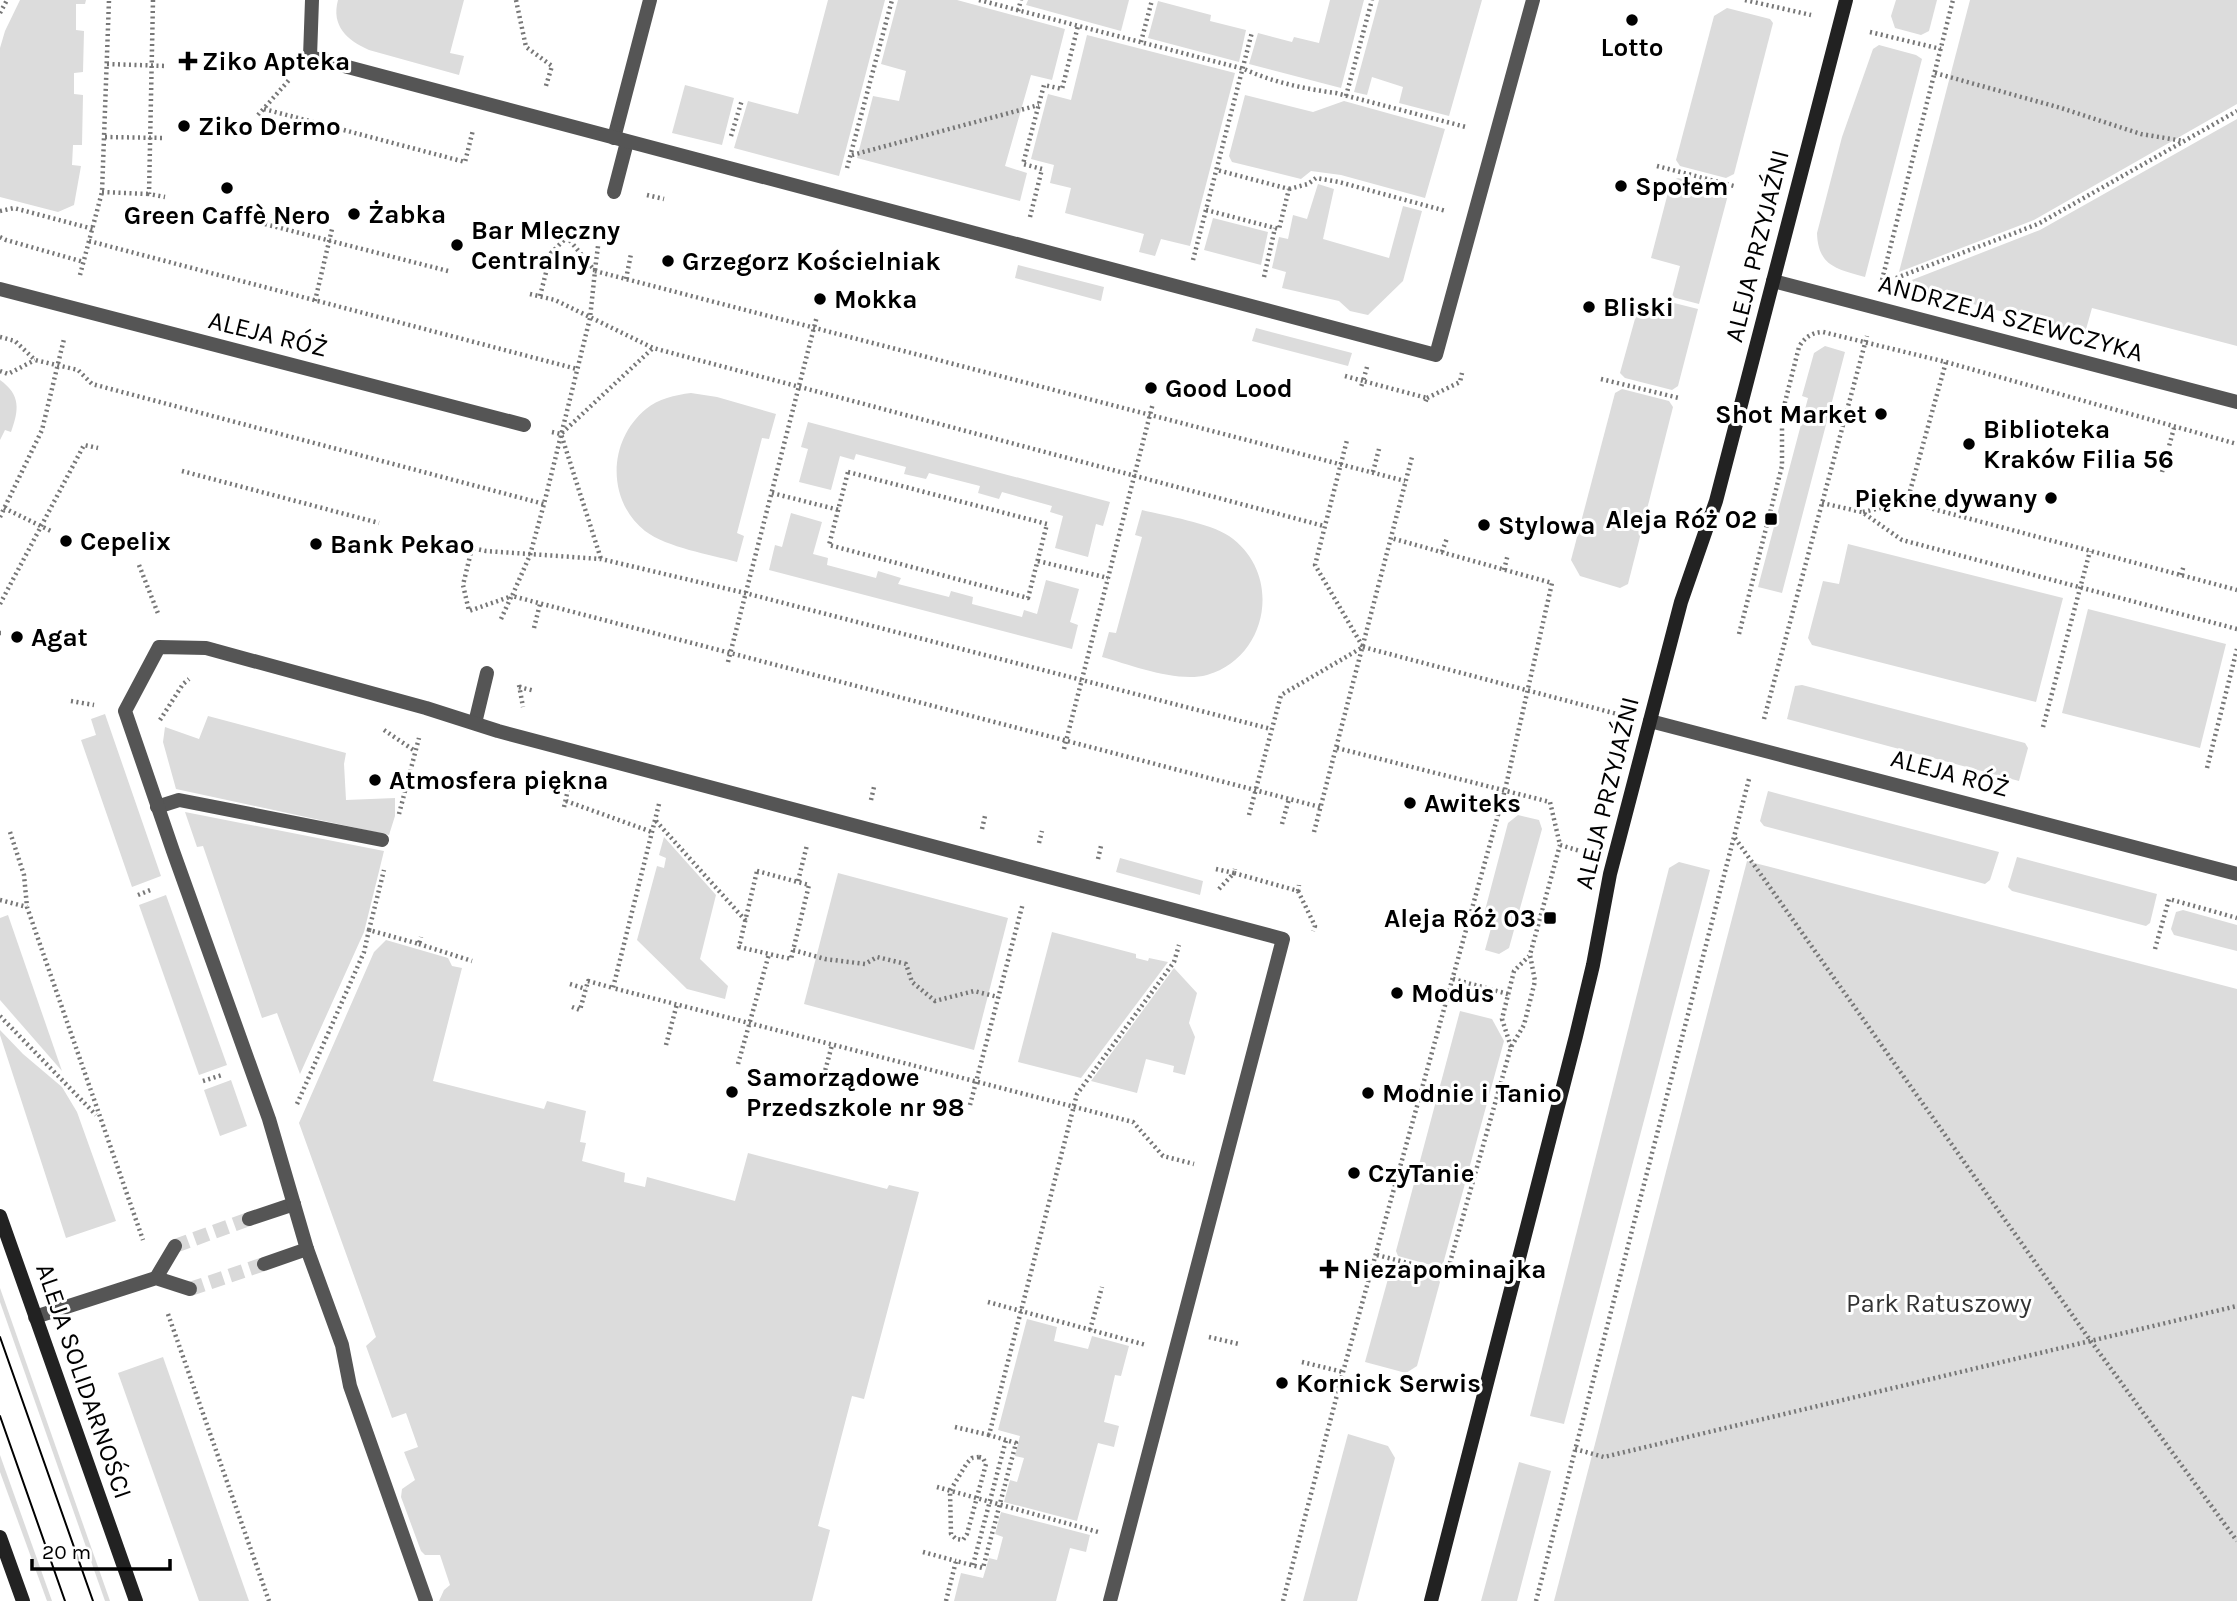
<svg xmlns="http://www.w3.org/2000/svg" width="2237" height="1601" viewBox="0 0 2237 1601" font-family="Karla,sans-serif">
<rect width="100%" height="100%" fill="#fff"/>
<!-- green -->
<g fill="#dcdcdc">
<path d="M20 0H86L85 4H76V30L84 31 83 72 74 73V94L83 95 82 145H73L72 165 81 166 74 205 58 212 0 197V48L5 31Z"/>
<path d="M338 0H464L450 53 464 56 459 75 369 50C347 40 331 26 338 0Z"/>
<path d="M828 0H885L839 176 734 148 748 101 798 114Z"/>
<path d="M898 0H957L1065 29 1052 80 1031 75 1005 166 1027 173 1020 201 857 158 873 96 899 101 906 71 881 64Z"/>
<path d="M1028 0H1129L1121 31 1026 5Z"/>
<path d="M1330 0H1364L1341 88 1249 64 1258 33 1292 42 1294 37 1319 43Z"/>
<path d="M1379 0H1482L1449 116 1399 103 1403 87 1372 77 1367 95 1354 92Z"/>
<path d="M1896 0H1937L1929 31 1921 35 1895 28 1891 16Z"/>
<path d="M1970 0H2237V104L2034 220 1899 272Z"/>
<path d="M1158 1 1211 15 1210 21 1246 30 1239 62 1148 38Z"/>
<path d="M1727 8 1770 19 1773 23 1734 174 1726 178 1680 166 1676 160 1714 16Z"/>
<path d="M1087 35 1235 73 1190 246 1161 239 1155 256 1139 252 1144 234 1065 213 1071 188 1050 183 1054 165 1031 159 1048 94 1071 100Z"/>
<path d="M1879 45 1916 55 1922 59 1865 277C1838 269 1818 267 1817 233L1842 137 1873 49Z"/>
<path d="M685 85 734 98 722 145 672 133Z"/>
<path d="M1245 95 1313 112 1344 101 1445 129 1425 198 1341 175 1311 171 1301 179 1232 162 1229 156Z"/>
<path d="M2237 119V346L2092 308 2085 333 1899 285 2040 230Z"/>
<path d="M1678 178 1724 189 1728 195 1699 304 1672 297 1680 266 1651 258 1671 181Z"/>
<path d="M1318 184 1334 189 1323 239 1389 258 1403 206 1422 211 1403 281 1368 315 1350 311 1339 301 1282 288 1286 272 1272 268 1279 237 1288 239 1293 215 1307 219Z"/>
<path d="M1213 218 1268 232 1261 265 1204 250Z"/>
<path d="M1018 265 1104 287 1101 301 1015 278Z"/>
<path d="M1674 303 1698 309 1678 386 1672 390 1625 378 1620 373 1638 308 1671 316Z"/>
<path d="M1256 328 1352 353 1348 366 1252 341Z"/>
<path d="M1825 346 1845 352 1782 593 1758 587 1808 398 1802 396 1814 353Z"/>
<path d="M0 380C21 395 19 410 11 432L5 430 0 440Z"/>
<path d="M1622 389 1669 401 1673 407 1628 584 1620 588 1580 576 1571 560 1615 393Z"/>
<path d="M691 393 717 397 776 414 769 439 762 438 737 533 744 536 737 562C709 554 668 548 645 531 606 500 608 440 646 409 658 399 675 395 691 393Z"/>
<path d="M808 422 1110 502 1103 526 1096 524 1088 557 1055 548 1063 516 1050 512 1052 506 1002 492 999 499 978 493 980 486 929 473 926 479 904 474 906 467 856 454 854 460 840 456 831 490 799 482 808 449 801 447Z"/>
<path d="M1142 510C1166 516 1210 523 1229 536 1283 573 1269 657 1207 675 1177 683 1131 665 1102 657L1109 632 1116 633 1142 537 1135 535Z"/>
<path d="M791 513 822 522 813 554 828 558 827 565 876 578 878 571 901 578 898 584 949 597 951 591 973 597 972 604 1022 617 1024 610 1037 614 1046 580 1079 589 1070 622 1078 625 1072 649 769 570 775 545 782 547Z"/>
<path d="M1848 544 2063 598 2036 702 1812 645 1808 638 1823 581 1839 584Z"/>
<path d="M2088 609 2226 644 2200 748 2062 713Z"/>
<path d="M1802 685 2025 743 2028 748 2019 781 1787 719 1795 686Z"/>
<path d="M105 714 161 876 132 887 81 740 96 735 91 719Z"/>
<path d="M208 716 346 753 344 764 346 800 395 798V816L389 835 176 789 163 742 165 727 199 739Z"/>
<path d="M1768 791 1999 852 1990 880 1985 884 1764 826 1760 821Z"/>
<path d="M185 812 384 851 364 932 300 1074 277 1013 262 1018 203 846 197 847Z"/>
<path d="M1518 815 1539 820 1542 829 1509 948 1499 954 1485 950 1493 921 1483 918 1508 823Z"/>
<path d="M664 837 716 895 700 959 728 986 725 999 687 989 637 940 657 866 664 868 666 858 659 855Z"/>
<path d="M2017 857 2157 894 2150 923 2146 926 2012 891 2008 887Z"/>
<path d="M1120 858 1203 881 1200 895 1116 872Z"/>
<path d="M1747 861 2237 989V1601H1554Z"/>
<path d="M1679 862 1710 870 1564 1424 1530 1416 1669 868Z"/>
<path d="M838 873 1008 918 974 1050 804 1004Z"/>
<path d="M166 895 227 1065 199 1075 139 905Z"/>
<path d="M2183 910 2237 925V951L2174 935 2171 929 2176 912Z"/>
<path d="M8 915 62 1071 0 1000V918Z"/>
<path d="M1052 932 1136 954V958L1148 961 1149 958 1168 962 1081 1078 1018 1062Z"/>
<path d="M386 940 448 958 452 966 462 968 433 1081 544 1109 547 1101 586 1111 580 1142 586 1143 582 1161 625 1173 624 1182 645 1187 647 1177 735 1201 748 1153 887 1189 889 1185 919 1192 864 1399 852 1396 818 1526 830 1530 812 1601H439L444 1590 450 1585 440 1555H425L421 1551 401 1497 402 1489 415 1480 404 1452 418 1447 406 1413 392 1418 366 1346 376 1337 299 1123 374 952Z"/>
<path d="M1174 968 1197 993 1189 1023 1195 1037 1185 1075 1173 1072 1174 1066 1146 1059 1137 1093 1091 1081Z"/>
<path d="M1460 1011 1492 1019 1504 1041 1443 1264 1438 1267 1398 1256 1396 1251Z"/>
<path d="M0 1030 23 1054 62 1087 77 1112 116 1221 66 1238 0 1035Z"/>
<path d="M231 1080 247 1126 220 1136 204 1090Z"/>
<path d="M1396 1266 1436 1276 1440 1282 1417 1366 1406 1373 1365 1362 1391 1268Z"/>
<path d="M0 1288 110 1601H105L0 1302Z"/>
<path d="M1027 1319 1057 1327 1054 1341 1088 1349 1092 1336 1129 1346 1121 1376 1115 1375 1104 1422 1119 1426 1114 1447 1098 1443 1077 1521 1004 1502 1010 1480 1017 1482 1024 1458 1015 1456 1020 1436 998 1430Z"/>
<path d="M163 1357 249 1601H199L118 1373Z"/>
<path d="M1348 1434 1388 1446 1395 1458 1357 1601H1303Z"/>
<path d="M0 1455 52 1601H47L0 1472Z"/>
<path d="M1519 1462 1551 1471 1517 1601H1481Z"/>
<path d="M1001 1512 1090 1535 1086 1552 1070 1548 1056 1601H954L961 1573 983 1578 989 1558 997 1560 1003 1537 995 1534Z"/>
</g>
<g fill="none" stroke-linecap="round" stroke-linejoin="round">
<!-- street-tunnel -->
<g stroke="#d9d9d9" stroke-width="14" stroke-dasharray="14 7" stroke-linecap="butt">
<path d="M175 1246 249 1219"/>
<path d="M190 1289 264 1264"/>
</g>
<!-- path -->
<g stroke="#777" stroke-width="4.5" stroke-dasharray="2 3.5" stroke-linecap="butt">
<path d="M153 0 149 194 165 197"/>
<path d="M516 0 526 47 552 66 545 89"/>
<path d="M979 0 1244 69C1272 82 1305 89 1336 93L1466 127"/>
<path d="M1745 0 1811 15"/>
<path d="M1018 11 1021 0"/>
<path d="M0 13 7 0"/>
<path d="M1870 32 1941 49"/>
<path d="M1141 42 1152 0"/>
<path d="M107 64 166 66"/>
<path d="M1935 73 2061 108 2141 134 2183 141"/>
<path d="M1346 96 1372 0"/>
<path d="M264 109 465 162 473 130"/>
<path d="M258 115 290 79"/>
<path d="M731 136 742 100"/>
<path d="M105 137 165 138"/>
<path d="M852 155 1039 105"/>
<path d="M1657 166 1734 186"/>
<path d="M847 168 892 0"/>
<path d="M1289 189 1308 184 1316 178 1339 182 1446 211"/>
<path d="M102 192 149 194"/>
<path d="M647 195 664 199"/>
<path d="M1206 210 1279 229 1289 189 1217 170"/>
<path d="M0 211 14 208 93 229"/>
<path d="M1030 217 1042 169 1023 164 1044 85 1062 89 1078 26"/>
<path d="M249 220 448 271"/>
<path d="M0 237 6 240 84 262"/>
<path d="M89 241 577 369"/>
<path d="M1193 260 1252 32"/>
<path d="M595 270 598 246"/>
<path d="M80 275 102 192 109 0"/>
<path d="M1264 277 1275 228"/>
<path d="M1896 278 2038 224 2237 111"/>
<path d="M626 279 631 254"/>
<path d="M1882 280 1953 0"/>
<path d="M530 294 555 300 653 348 1324 526"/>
<path d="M540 296 551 253 567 237 595 271"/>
<path d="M315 301 332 229"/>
<path d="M0 337 15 341 35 360 78 370 92 384 544 504"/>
<path d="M1367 367 1363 381 1427 398 1425 403"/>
<path d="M0 371 8 374 35 360"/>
<path d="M1345 376 1363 381 1361 387"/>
<path d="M1601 379 1679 398"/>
<path d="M1427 398 1460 382 1462 373"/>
<path d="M552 432 561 434 601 559"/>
<path d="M562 433 653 348"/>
<path d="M182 471 379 523"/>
<path d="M848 472 1047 524 1028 598 829 545Z"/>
<path d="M1373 472 1379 449"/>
<path d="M2162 472 2174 428"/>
<path d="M772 493 839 510"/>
<path d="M1907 502 1946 362"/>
<path d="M1822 503 1862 512 1902 540 2237 629"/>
<path d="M4 508 53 532"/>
<path d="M1863 512 1907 502 2237 590"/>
<path d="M0 517 42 430 64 339"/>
<path d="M463 546 486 551 601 559 745 593 1271 729"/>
<path d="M472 548 463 585 469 611 512 596"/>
<path d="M1442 552 1447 538"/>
<path d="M1038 561 1108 578"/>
<path d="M139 565 159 616"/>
<path d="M1504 570 1508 554"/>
<path d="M2181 575 2184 565"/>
<path d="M0 604 84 445 98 448"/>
<path d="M501 619 511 597"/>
<path d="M534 628 540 604"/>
<path d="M0 633H1"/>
<path d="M1739 634 1782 466V414L1799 347C1804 338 1812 332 1823 332L1946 362 2237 444"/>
<path d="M1363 647 1621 715"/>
<path d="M728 662 817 316"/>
<path d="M519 685 523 707"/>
<path d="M519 687 535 691"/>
<path d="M71 701 94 705"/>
<path d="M1764 719 1867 336"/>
<path d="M160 720 183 684 189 679"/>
<path d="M2043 727 2090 551"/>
<path d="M384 730 415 751"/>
<path d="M1337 748 1550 802 1560 845 1580 851"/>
<path d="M1064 749 1153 403"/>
<path d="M2207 768 2237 649"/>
<path d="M871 800 874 787"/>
<path d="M566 801 652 832"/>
<path d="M659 804 613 988 1133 1122 1163 1156 1194 1164"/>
<path d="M564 807 570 781"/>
<path d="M1320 807 512 596 530 555 544 504 590 318 595 271 1405 481"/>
<path d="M399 814 419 738"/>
<path d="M1249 815 1281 695 1363 647 1315 565 1347 440"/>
<path d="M656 821 746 921"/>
<path d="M1282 824 1289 799"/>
<path d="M982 829 985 816"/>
<path d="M10 832 24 875 27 907 143 1240"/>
<path d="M1314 832 1412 457"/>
<path d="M1735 838 2090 1340 2237 1541"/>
<path d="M1039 843 1042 831"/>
<path d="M1098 859 1101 846"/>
<path d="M1216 869 1234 873 1235 869"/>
<path d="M757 871 809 885 791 959 739 947Z"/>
<path d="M798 881 807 845"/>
<path d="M1219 889 1234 873 1298 891 1299 885"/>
<path d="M1298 891 1315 926 1313 931"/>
<path d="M138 895 153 889"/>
<path d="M0 900 27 907"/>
<path d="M369 930 384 870"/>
<path d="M419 944 472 961"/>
<path d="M2155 949 2169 899 2237 918"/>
<path d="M793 950 825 959 865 964 877 957 906 964 912 982 935 1001 974 991 998 997"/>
<path d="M1453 979 1508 994"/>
<path d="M570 984 586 989"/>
<path d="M572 1007 580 1010 588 981 613 988"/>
<path d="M0 1016 96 1115"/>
<path d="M666 1045 677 1004"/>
<path d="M1511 1047 1502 1019 1514 971 1529 956"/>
<path d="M738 1064 769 954"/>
<path d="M203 1081 222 1075"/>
<path d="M821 1086 832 1045"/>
<path d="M297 1104 364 952 369 930 419 944 421 937"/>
<path d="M970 1105 1023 903"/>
<path d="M1377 1255 1447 1273 1511 1047 1524 1025 1535 981 1530 955 1560 845"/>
<path d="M988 1302 1146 1345"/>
<path d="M168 1314 269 1601"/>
<path d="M1090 1330 1102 1287"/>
<path d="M1209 1337 1239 1344"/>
<path d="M1302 1362 1343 1372"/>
<path d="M955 1427 989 1435"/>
<path d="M1575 1449 1604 1457 2237 1306"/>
<path d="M979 1457 983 1458 986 1464 967 1534 963 1540 956 1539 951 1534 950 1491 967 1463 972 1458Z"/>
<path d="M937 1487 1098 1532"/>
<path d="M923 1552 956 1561"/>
<path d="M973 1565 1006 1440"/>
<path d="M946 1601 956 1561 983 1568 1016 1443 989 1435 1077 1094 1174 962 1179 945"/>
<path d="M1283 1601 1343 1372 1505 790 1552 583 1391 538"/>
<path d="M1536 1601 1749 779"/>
</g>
<!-- lane -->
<g stroke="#555" stroke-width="14">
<path d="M614 138 650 0"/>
<path d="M614 192 627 142"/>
<path d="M475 723 487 673"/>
<path d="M157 807 179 800 382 840"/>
</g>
<!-- street -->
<g stroke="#555" stroke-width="14">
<path d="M312 0 310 57 1436 355 1533 0"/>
<path d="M1773 281 2237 402"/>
<path d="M0 289 524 425"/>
<path d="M1650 721 2237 874"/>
<path d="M249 1219 294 1204"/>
<path d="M264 1264 307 1249"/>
<path d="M156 1278 175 1246"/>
<path d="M35 1317 156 1278 190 1289"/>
<path d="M426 1601 350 1386 342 1345 307 1249 269 1119 173 851 125 711 159 647 206 648 426 708 498 731 1283 939 1110 1601"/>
</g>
<!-- secondary -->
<g stroke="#222" stroke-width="14">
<path d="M0 1216 136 1601"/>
<path d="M0 1537 23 1601"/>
<path d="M1431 1601 1576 1036 1593 965 1610 874 1681 602 1716 501 1846 0"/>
</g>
<!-- tram -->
<g stroke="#000" stroke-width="2">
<path d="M0 1337 93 1601"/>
<path d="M0 1416 65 1601"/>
</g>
</g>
<!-- markers -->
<g fill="#000" stroke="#fff" stroke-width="2.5">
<circle cx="1632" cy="20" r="7"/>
<path d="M184.5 50.5h7v7h7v7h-7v7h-7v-7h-7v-7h7z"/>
<circle cx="184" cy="126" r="7"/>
<circle cx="1621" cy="186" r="7"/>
<circle cx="227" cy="188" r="7"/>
<circle cx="354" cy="214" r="7"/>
<circle cx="457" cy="245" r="7"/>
<circle cx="668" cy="261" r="7"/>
<circle cx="820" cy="299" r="7"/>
<circle cx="1589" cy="307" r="7"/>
<circle cx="1151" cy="388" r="7"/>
<circle cx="1881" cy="414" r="7"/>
<circle cx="1969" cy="444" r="7"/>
<circle cx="2051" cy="498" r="7"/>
<rect x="1764" y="512" width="14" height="14" rx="3.5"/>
<circle cx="1484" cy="525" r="7"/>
<circle cx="66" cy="541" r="7"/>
<circle cx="316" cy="544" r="7"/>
<circle cx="17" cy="637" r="7"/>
<circle cx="375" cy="780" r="7"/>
<circle cx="1410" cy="803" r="7"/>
<rect x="1543" y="911" width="14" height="14" rx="3.5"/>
<circle cx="1397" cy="993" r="7"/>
<circle cx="732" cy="1092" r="7"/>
<circle cx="1368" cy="1093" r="7"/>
<circle cx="1354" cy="1173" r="7"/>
<path d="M1325.5 1258.5h7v7h7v7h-7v7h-7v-7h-7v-7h7z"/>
<circle cx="1282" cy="1383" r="7"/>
</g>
<g text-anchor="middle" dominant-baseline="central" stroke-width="6" stroke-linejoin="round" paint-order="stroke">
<!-- poi labels -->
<g font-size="26" font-weight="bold" fill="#000" stroke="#fff" text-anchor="start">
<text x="1632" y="47" text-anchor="middle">Lotto</text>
<text x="202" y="61">Ziko Apteka</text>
<text x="198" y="126">Ziko Dermo</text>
<text x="1635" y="186">Społem</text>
<text x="368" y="214">Żabka</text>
<text x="227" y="215" text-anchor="middle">Green Caffè Nero</text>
<text x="471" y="230">Bar Mleczny<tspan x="471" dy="30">Centralny</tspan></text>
<text x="682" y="261">Grzegorz Kościelniak</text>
<text x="834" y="299">Mokka</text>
<text x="1603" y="307">Bliski</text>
<text x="1165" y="388">Good Lood</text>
<text x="1867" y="414" text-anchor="end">Shot Market</text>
<text x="1983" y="429">Biblioteka<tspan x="1983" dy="30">Kraków Filia 56</tspan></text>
<text x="2037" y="498" text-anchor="end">Piękne dywany</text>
<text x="1757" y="519" text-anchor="end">Aleja Róż 02</text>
<text x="1498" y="525">Stylowa</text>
<text x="80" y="541">Cepelix</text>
<text x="330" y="544">Bank Pekao</text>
<text x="31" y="637">Agat</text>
<text x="389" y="780">Atmosfera piękna</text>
<text x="1424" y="803">Awiteks</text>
<text x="1536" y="918" text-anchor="end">Aleja Róż 03</text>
<text x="1411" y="993">Modus</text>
<text x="746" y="1077">Samorządowe<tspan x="746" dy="30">Przedszkole nr 98</tspan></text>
<text x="1382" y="1093">Modnie i Tanio</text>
<text x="1368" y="1173">CzyTanie</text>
<text x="1343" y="1269">Niezapominajka</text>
<text x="1296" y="1383">Kornick Serwis</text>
</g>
<!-- street labels -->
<g font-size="26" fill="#000" stroke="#fff">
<text transform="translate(1757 246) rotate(-76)">ALEJA PRZYJAŹNI</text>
<text transform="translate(2011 318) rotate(15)">ANDRZEJA SZEWCZYKA</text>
<text transform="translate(268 334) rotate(14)">ALEJA RÓŻ</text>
<text transform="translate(1950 773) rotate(15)">ALEJA RÓŻ</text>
<text transform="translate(1607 793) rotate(-76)">ALEJA PRZYJAŹNI</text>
<text transform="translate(84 1381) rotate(71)">ALEJA SOLIDARNOŚCI</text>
</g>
<!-- park labels -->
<g font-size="26" fill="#333" stroke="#fff">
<text x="1939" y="1303">Park Ratuszowy</text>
</g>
</g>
<!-- scale -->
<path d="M32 1559v10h138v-10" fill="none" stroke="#000000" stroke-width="3.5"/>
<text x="42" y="1559" font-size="21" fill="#000000" stroke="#ffffff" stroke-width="5" paint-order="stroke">20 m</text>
</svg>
